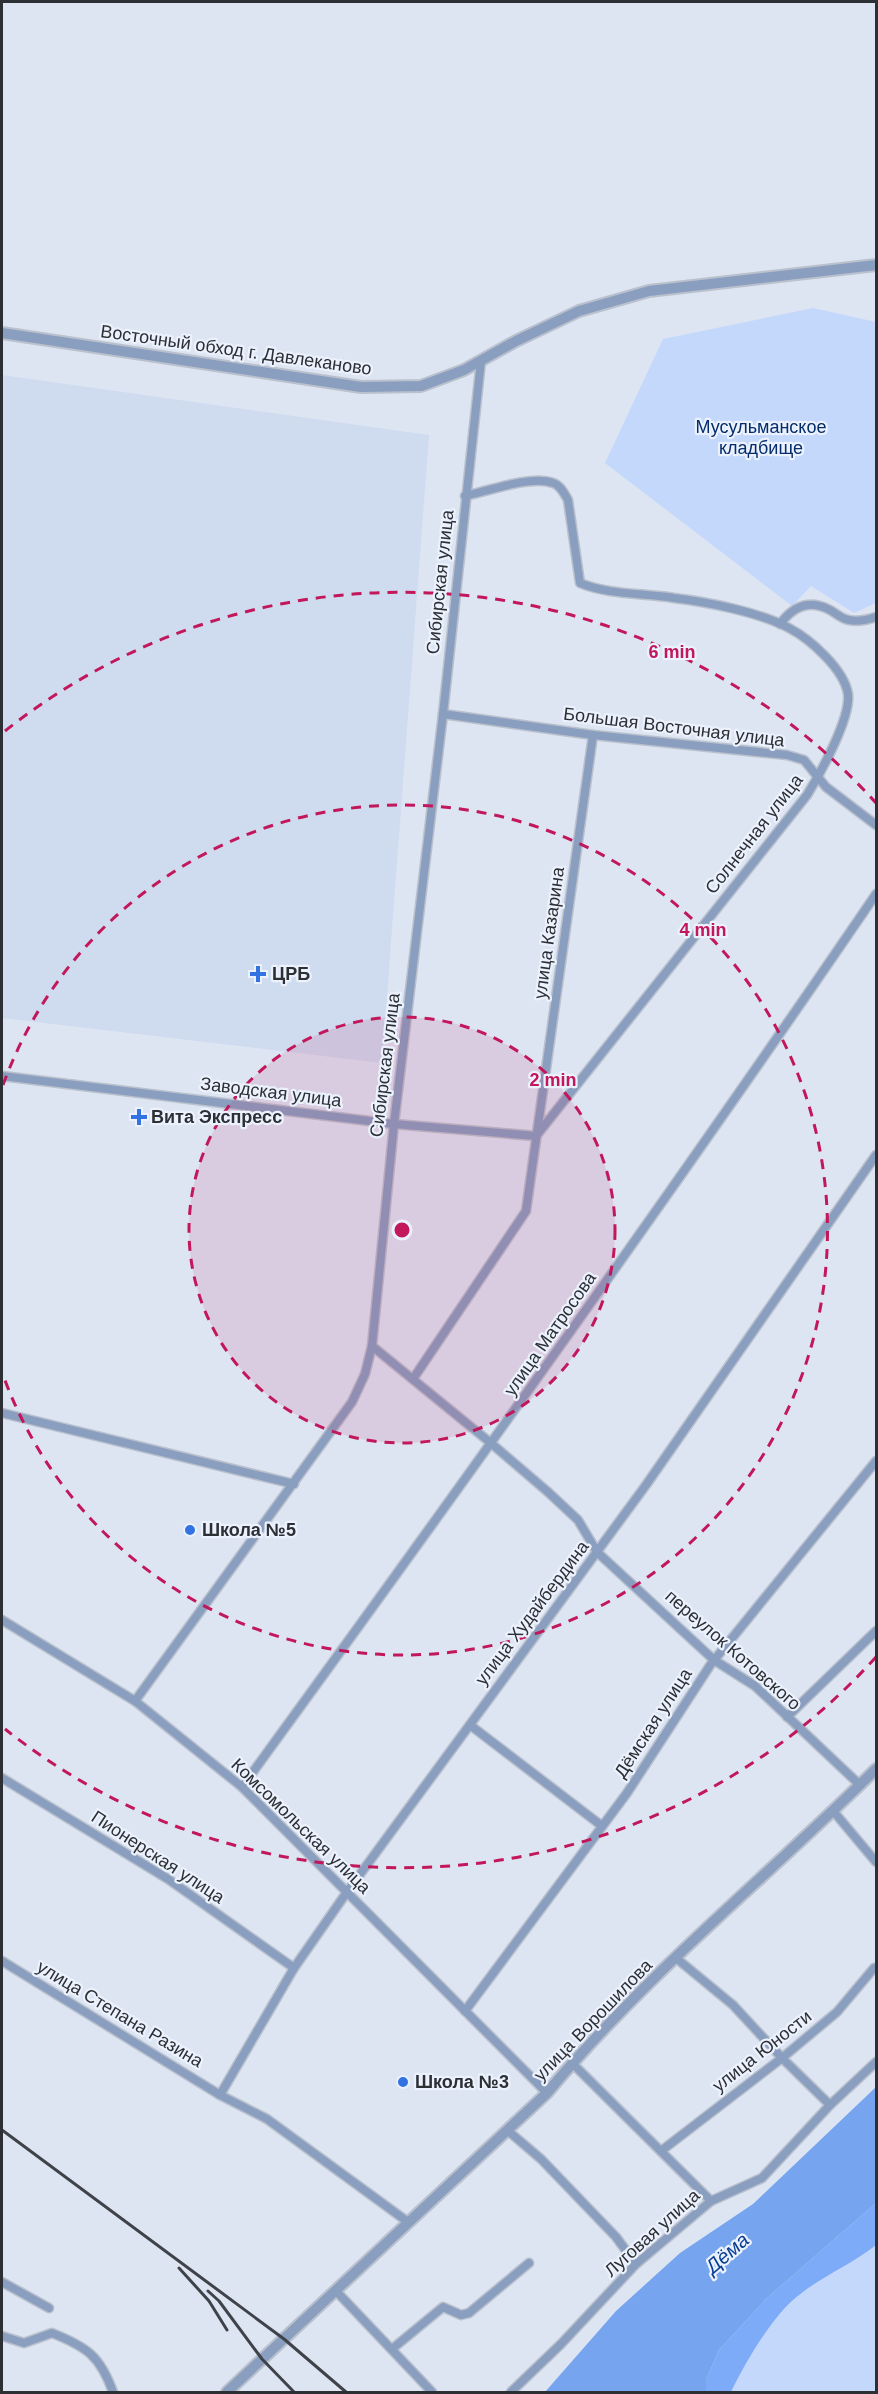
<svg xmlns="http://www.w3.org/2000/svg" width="878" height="2394" viewBox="0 0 878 2394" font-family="Helvetica,sans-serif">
<rect width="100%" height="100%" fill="#dde5f3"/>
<!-- built -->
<path fill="#cfdbef" d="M2 375 429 435 382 1063 2 1018Z"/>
<!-- green -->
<g fill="#c3d8fb">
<path d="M813 308 876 322V603L854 613 811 586 792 606 605 463 663 339Z"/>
<path d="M876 2245V2392H731C744 2365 769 2322 792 2301 817 2278 850 2266 876 2245Z"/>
</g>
<!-- forest -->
<path fill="#7eabf7" d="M876 2203V2245C850 2266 817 2278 792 2301 769 2322 744 2365 731 2392H706V2380L719 2350 766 2299Z"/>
<!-- water -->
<path fill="#76a4ef" d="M876 2087V2203L766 2299 719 2350 706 2380V2392H545L616 2311 680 2253 753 2204Z"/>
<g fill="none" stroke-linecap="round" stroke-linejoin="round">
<!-- minor casing -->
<g stroke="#bac1cd" stroke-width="11">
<g id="minor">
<path d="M465 496C488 491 531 475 553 483 560 485 564 493 568 500L580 583C609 595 642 593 674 598 707 602 759 612 789 628 810 639 844 669 848 694 851 718 820 774 807 795L536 1136"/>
<path d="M780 624C792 608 807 599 828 609 835 612 841 619 849 620 858 622 867 620 876 617"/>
<path d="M443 714 593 735 787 755 804 760 826 787 876 825"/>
<path d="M2 1076 394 1124 536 1136"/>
<path d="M372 1346 492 1444 548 1492 578 1520 597 1552 714 1660 755 1686 860 1785"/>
<path d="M413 1379 526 1211 593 735"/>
<path d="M2 1413 294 1484"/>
<path d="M2 1620 135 1701 242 1787 547 2093"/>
<path d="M135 1701 352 1402 365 1374 372 1346 394 1124 443 714 481 361"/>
<path d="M787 1717 876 1631"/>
<path d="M470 1725 602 1826"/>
<path d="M2 1778 168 1879 294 1968"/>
<path d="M242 1787C457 1492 670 1196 876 894"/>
<path d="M834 1812 876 1862"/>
<path d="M676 1958 733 2005 782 2058 830 2105"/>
<path d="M2 1961 220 2095 267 2119 408 2222"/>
<path d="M465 2011 627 1793 711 1664 876 1461"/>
<path d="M572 2063 711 2201"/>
<path d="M220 2095 294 1968 347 1892 646 1485 876 1155"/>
<path d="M507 2130 541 2159 616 2237 636 2264"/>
<path d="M661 2151 782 2058 837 2012 874 1968"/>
<path d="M2 2282 49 2308"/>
<path d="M336 2291 432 2392"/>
<path d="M2 2336 24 2343 52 2333C87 2347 100 2356 113 2392"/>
<path d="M392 2349 443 2307 461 2315 469 2313 529 2263"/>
<path d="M511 2392 561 2344 636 2264 711 2201 762 2178 830 2105 876 2062"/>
</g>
</g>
<!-- tertiary casing -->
<g stroke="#bac1cd" stroke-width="14">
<g id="tertiary">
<path d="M2 333 361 387 421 386 464 370 516 341 579 311 649 291 876 265"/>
<path d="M227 2392 547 2093C645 1975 767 1877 876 1769"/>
</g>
</g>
<!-- minor -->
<use href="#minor" stroke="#8a9fc0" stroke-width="8"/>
<!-- tertiary -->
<use href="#tertiary" stroke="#8a9fc0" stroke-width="10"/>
<!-- rail -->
<g stroke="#3f4349" stroke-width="3">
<path d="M2 2130 284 2339 346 2392"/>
<path d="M179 2268 209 2301 227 2330"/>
<path d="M208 2291 219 2301 262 2359 294 2392"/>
</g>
</g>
<!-- distance rings -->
<circle cx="402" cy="1230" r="213" fill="#c2185b" fill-opacity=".12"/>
<g fill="none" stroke="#c2185b" stroke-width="3" stroke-dasharray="10 8">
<circle cx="402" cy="1230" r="213"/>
<path d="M3 1085A425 425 0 1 1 3 1375"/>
<path d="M876 1657A638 638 0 0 1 5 1729M5 731A638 638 0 0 1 876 803"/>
</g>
<!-- markers -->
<g fill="#3273e1" stroke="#ebf2fd" stroke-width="2">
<path d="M255 965h6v6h6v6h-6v6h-6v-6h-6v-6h6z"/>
<path d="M136 1108h6v6h6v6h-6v6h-6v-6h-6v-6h6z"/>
<circle cx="190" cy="1530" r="6"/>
<circle cx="403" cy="2082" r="6"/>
</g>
<g text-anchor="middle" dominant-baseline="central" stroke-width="4.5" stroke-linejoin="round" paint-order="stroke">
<!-- street labels -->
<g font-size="18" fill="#2c2f34" stroke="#ebf2fd">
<text transform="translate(236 350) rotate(8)">Восточный обход г. Давлеканово</text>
<text transform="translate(440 582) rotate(-84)">Сибирская улица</text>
<text transform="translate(674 727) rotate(7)">Большая Восточная улица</text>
<text transform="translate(754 834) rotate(-52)">Солнечная улица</text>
<text transform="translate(549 933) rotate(-82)">улица Казарина</text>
<text transform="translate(385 1065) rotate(-83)">Сибирская улица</text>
<text transform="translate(271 1092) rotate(7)">Заводская улица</text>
<text transform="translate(550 1334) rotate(-55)">улица Матросова</text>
<text transform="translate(532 1613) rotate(-53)">улица Худайбердина</text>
<text transform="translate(733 1650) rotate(41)">переулок Котовского</text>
<text transform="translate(653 1723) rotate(-57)">Дёмская улица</text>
<text transform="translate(301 1826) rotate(44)">Комсомольская улица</text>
<text transform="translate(158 1857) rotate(33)">Пионерская улица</text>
<text transform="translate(120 2014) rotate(31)">улица Степана Разина</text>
<text transform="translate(593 2020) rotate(-46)">улица Ворошилова</text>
<text transform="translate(762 2051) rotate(-38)">улица Юности</text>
<text transform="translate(652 2233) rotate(-42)">Луговая улица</text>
</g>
<!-- park labels -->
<g font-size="18" fill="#052d6e" stroke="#ebf2fd">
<text x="761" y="427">Мусульманское<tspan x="761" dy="21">кладбище</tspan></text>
</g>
<!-- poi labels -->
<g font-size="18" font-weight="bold" fill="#2c2f34" stroke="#ebf2fd" text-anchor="start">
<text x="272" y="974">ЦРБ</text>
<text x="151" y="1117">Вита Экспресс</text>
<text x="202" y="1530">Школа №5</text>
<text x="415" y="2082">Школа №3</text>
</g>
<!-- water labels -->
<g font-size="20" font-style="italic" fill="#093f95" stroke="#ebf2fd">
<text transform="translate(727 2253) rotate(-41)">Дёма</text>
</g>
</g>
<circle cx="402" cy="1230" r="9" fill="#c2185b" stroke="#ebf2fd" stroke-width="3"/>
<g font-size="18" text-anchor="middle" font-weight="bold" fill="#c2185b" stroke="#ebf2fd" stroke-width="4.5" stroke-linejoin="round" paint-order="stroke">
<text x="672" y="658">6 min</text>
<text x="703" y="936">4 min</text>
<text x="553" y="1086">2 min</text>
</g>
<!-- border -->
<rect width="878" height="2394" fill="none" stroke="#2c2f34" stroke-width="6"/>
</svg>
